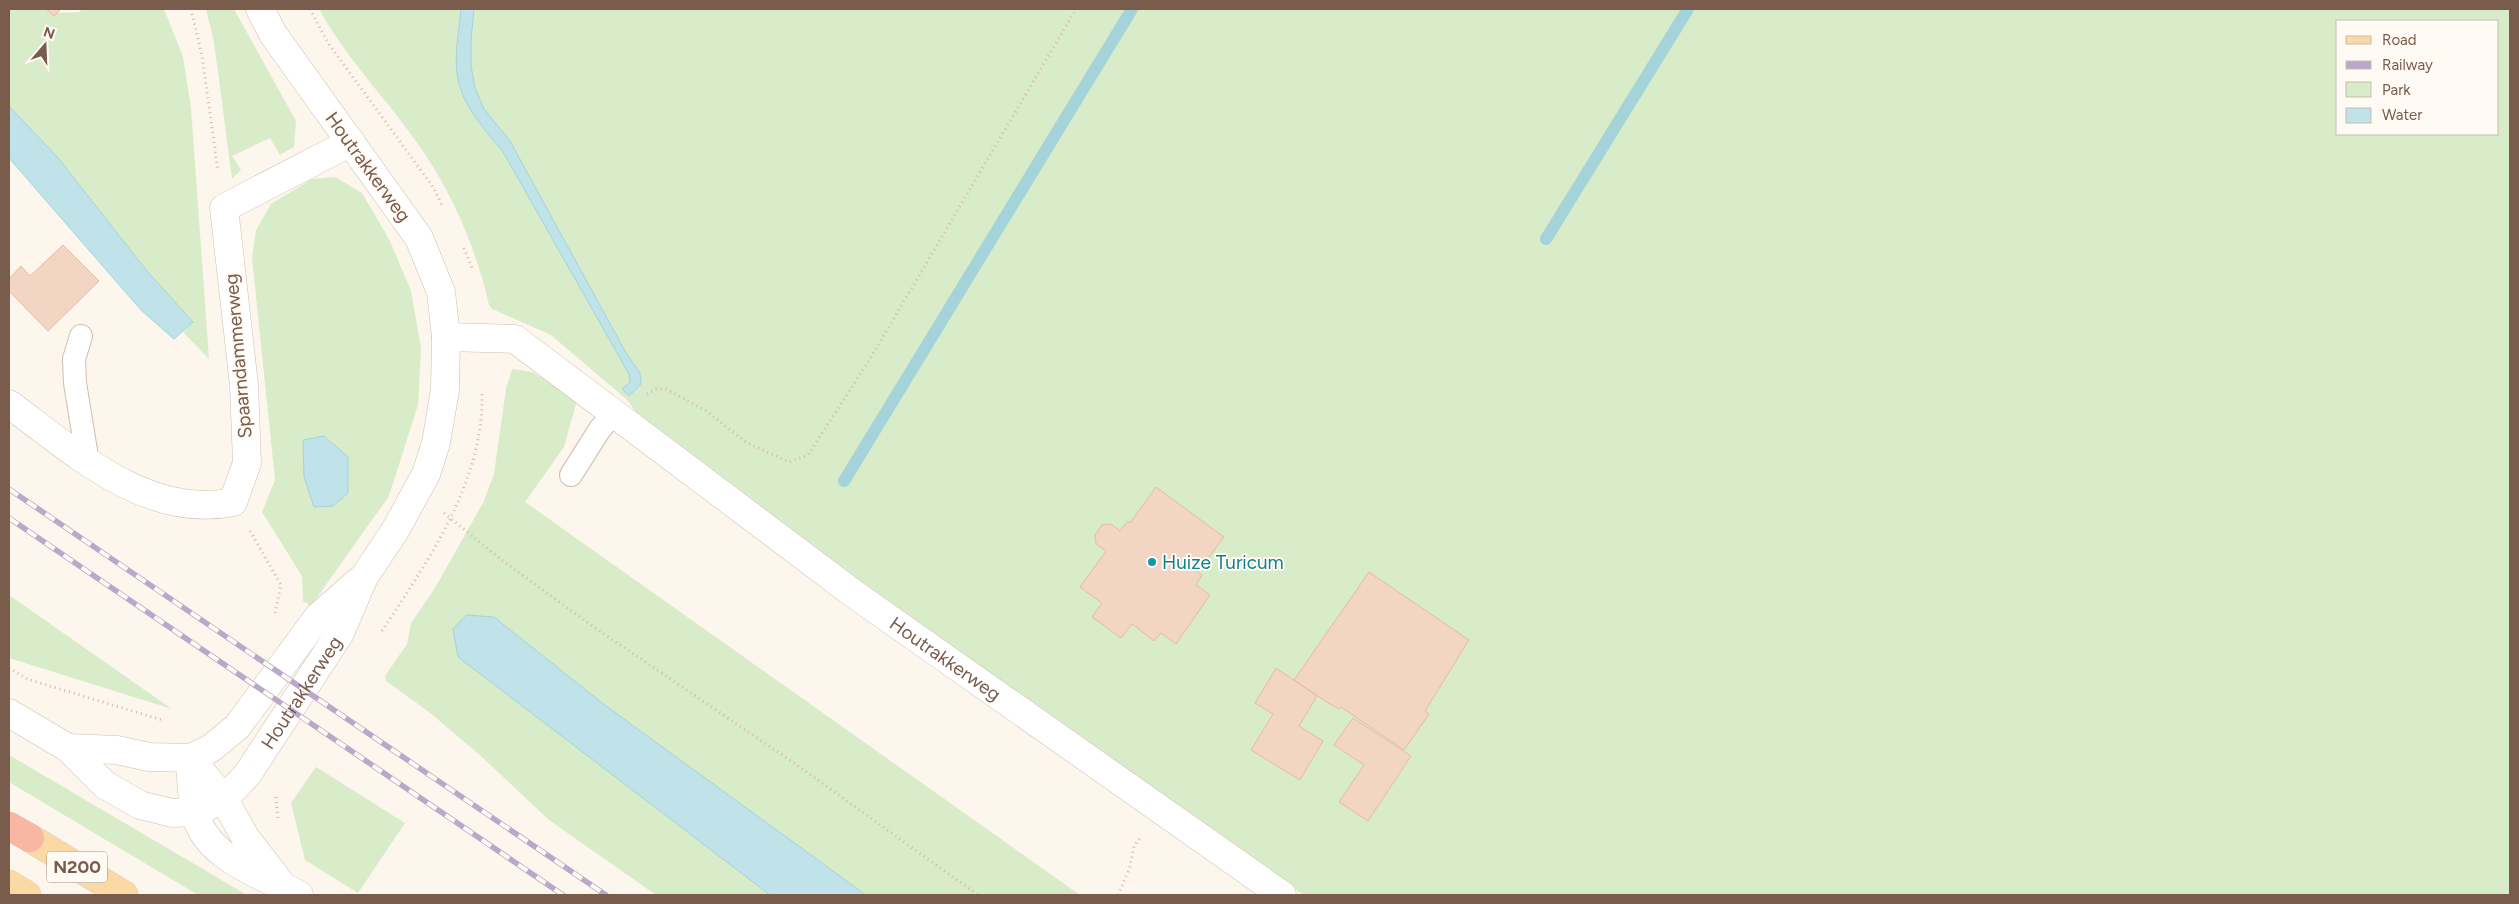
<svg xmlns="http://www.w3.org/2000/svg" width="2519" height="904" viewBox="0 0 2519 904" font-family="Figtree,sans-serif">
<rect width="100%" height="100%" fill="#fdf6ec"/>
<!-- green -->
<g fill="#d8ecc9" fill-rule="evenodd">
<path d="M9 9H49L54 13 79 12 82 9H164L183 57 191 108 209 359 183 332 193 322 147 271 59 159 9 106Z"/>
<path d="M206 9H234L296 121 294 147 280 155 270 138 232 156 241 170 232 179 214 42Z"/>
<path d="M319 9H2510V895H1303L728 487 646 425 626 399 551 335 492 309 489 305C478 257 460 212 435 170 401 113 351 67 319 9ZM2338 21H2498V134H2338Z"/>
<path d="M335 177 362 193 390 241 411 291 421 348 418 405 389 496 311 606 303 601 302 576 262 512 275 480 252 258 256 230 271 204 312 179ZM348 457V493L333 506Z"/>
<path d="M512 369 532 372 575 398 576 404 564 447 525 502 1080 895H656L549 820 482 757 429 712 386 681 385 676 407 644 411 623 435 588 484 501 494 474 506 389Z"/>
<path d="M9 595 172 709 9 658Z"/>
<path d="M9 755 247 895H198L9 782Z"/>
<path d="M316 767 405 823 358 893 305 860 291 803Z"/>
</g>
<!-- water -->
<g fill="#bfe3e8" stroke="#a5d3da">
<path d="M461 9H474L471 40V66L475 88 484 109 510 141 625 351 640 373 641 384 629 396 622 389 630 382 629 374 503 152C487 132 467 111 460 87 452 63 459 33 461 9Z"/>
<path d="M9 106 59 159 147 271 193 322 174 339 141 310 9 158Z"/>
<path d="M324 436 348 457V493L333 506 314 507 304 477 303 440Z"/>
<path d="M466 615 494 617 606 706 866 895H770L458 657 453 629Z"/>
</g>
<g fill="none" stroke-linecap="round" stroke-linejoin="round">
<!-- stream -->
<g stroke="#a5d3da" stroke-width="12">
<path d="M1546 239 1688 9"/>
<path d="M844 481 1132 9"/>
</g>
</g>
<!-- building -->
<g fill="#f3d5c3" stroke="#e6bba3">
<path d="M46 9H61L54 16Z"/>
<path d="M63 245 99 281 48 331 9 291V279L21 266 30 276Z"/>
<path d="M1156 487 1224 537 1198 572 1202 575 1196 585 1210 595 1176 644 1161 633 1154 641 1132 624 1121 638 1092 617 1102 603 1080 587 1106 551 1096 544 1095 535 1102 525 1111 524 1120 531 1128 521 1130 523Z"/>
<path d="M1369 572 1469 640 1425 711 1429 714 1404 750 1341 707 1339 709 1328 703 1294 680Z"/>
<path d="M1276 668 1317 696 1299 726 1323 741 1300 780 1251 750 1273 714 1255 703Z"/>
<path d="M1353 718 1411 756 1368 821 1339 802 1364 765 1334 745Z"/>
</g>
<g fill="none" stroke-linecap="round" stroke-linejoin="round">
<!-- service casing -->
<g stroke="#d1beb0" stroke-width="24">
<g id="service">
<path d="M81 336 74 359 75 383 88 463"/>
<path d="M571 475 600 429 614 413"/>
</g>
</g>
<!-- minor casing -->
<g stroke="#d1beb0" stroke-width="29">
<g id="minor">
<path id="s1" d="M446 337 515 339 854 594 1282 895"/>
<path d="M9 404C73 451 147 520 233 502L247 463 244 385 224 208 351 142"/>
<path d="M190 758C191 775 191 794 195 812 205 859 262 874 299 895"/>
<path d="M190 758 224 799 245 837 279 881"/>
</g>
</g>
<!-- tertiary casing -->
<g stroke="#d1beb0" stroke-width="29">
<g id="tertiary">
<path id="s2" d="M9 713 68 748 105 785 140 805 172 813 195 812 224 799 247 775 340 633 364 577 396 529 426 474 436 443 445 390 446 337 441 292 419 238 273 34 260 9"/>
<path d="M68 748 117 750 149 757 190 758 210 749 237 727 318 617 359 581"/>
</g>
</g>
<!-- primary casing -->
<g stroke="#dad1cd" stroke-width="29">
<g id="primary">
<path d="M30 838 124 895"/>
<path d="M9 884 27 895"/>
</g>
</g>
<!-- motorway casing -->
<g stroke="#dad1cd" stroke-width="29">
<path id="motorway" d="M9 826 30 838"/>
</g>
<!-- path -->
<g stroke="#d9b8a5" stroke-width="3" stroke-dasharray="1 4" stroke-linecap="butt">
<path d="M191 9 202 56 218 171"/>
<path d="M310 9 328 43 433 187 443 207"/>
<path d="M464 248 472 268"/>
<path d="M647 394 656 389H666L705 410 746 442 789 462 808 455 870 359 1076 9"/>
<path d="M444 513 503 561 591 625 794 763 978 895"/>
<path d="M250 531 281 585 275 613"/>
<path d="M382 631C428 561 484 481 482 394"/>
<path d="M9 668 27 679 162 720"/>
<path d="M276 797 278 820"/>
<path d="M1118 895 1129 870 1134 846 1140 838"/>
</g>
<!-- service -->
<use href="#service" stroke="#fff" stroke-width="22"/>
<!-- minor -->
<use href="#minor" stroke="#fff" stroke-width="28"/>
<!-- tertiary -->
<use href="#tertiary" stroke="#fff" stroke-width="28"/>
<!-- primary -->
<use href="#primary" stroke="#fbd9a5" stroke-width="28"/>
<!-- motorway -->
<use href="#motorway" stroke="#f7b7a3" stroke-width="28"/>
<!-- rail casing -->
<g stroke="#b9a8c9" stroke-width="5.5">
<g id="rail">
<path d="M9 489 606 895"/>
<path d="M9 518 563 895"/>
</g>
</g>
<!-- rail -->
<use href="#rail" stroke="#fffaf3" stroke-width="4" stroke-dasharray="11" stroke-linecap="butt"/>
</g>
<!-- markers -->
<circle fill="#0f9aa8" stroke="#fffaf3" stroke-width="2" cx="1152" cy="562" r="5"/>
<g text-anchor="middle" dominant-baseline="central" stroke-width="4" stroke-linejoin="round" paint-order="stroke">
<!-- shield labels -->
<rect fill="#fffaf3" stroke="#a28b7f" stroke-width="1" x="47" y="851.5" width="60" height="31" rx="4"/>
<g font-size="18" font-weight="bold" fill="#7a5c4d">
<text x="77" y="867">N200</text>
</g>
<!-- street labels -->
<g font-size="19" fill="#7a5c4d" stroke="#fffaf3">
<text transform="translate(368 167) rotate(54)">Houtrakkerweg</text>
<text transform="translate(238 356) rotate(-95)">Spaarndammerweg</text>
<text stroke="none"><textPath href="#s1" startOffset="605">Houtrakkerweg</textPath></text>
<text stroke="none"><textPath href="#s2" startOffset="381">Houtrakkerweg</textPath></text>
</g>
<!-- culture labels -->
<g font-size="19" fill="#0d838f" stroke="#fffaf3" text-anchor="start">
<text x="1162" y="562">Huize Turicum</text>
</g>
</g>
<!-- border -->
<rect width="2519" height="904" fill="none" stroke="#7a5c4d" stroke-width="20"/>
<!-- legend -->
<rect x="2336" y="20" width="162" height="115" fill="#fffaf3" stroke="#cabbb1"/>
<rect x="2346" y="36" width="25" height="8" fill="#fbd9a5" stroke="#cabbb1"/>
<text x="2382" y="45" font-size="15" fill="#7a5c4d">Road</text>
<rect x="2346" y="61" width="25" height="8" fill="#b9a8c9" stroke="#cabbb1"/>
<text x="2382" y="70" font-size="15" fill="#7a5c4d">Railway</text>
<rect x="2346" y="82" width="25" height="15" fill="#d8ecc9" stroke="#cabbb1"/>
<text x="2382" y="95" font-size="15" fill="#7a5c4d">Park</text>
<rect x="2346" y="108" width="25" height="15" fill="#bfe3e8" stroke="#cabbb1"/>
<text x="2382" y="120" font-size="15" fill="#7a5c4d">Water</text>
<!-- north arrow -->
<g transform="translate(45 45) rotate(19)" stroke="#fffaf3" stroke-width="4" paint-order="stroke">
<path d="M0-4L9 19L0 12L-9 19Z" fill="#7a5c4d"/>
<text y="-8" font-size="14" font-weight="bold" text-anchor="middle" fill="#7a5c4d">N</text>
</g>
</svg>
